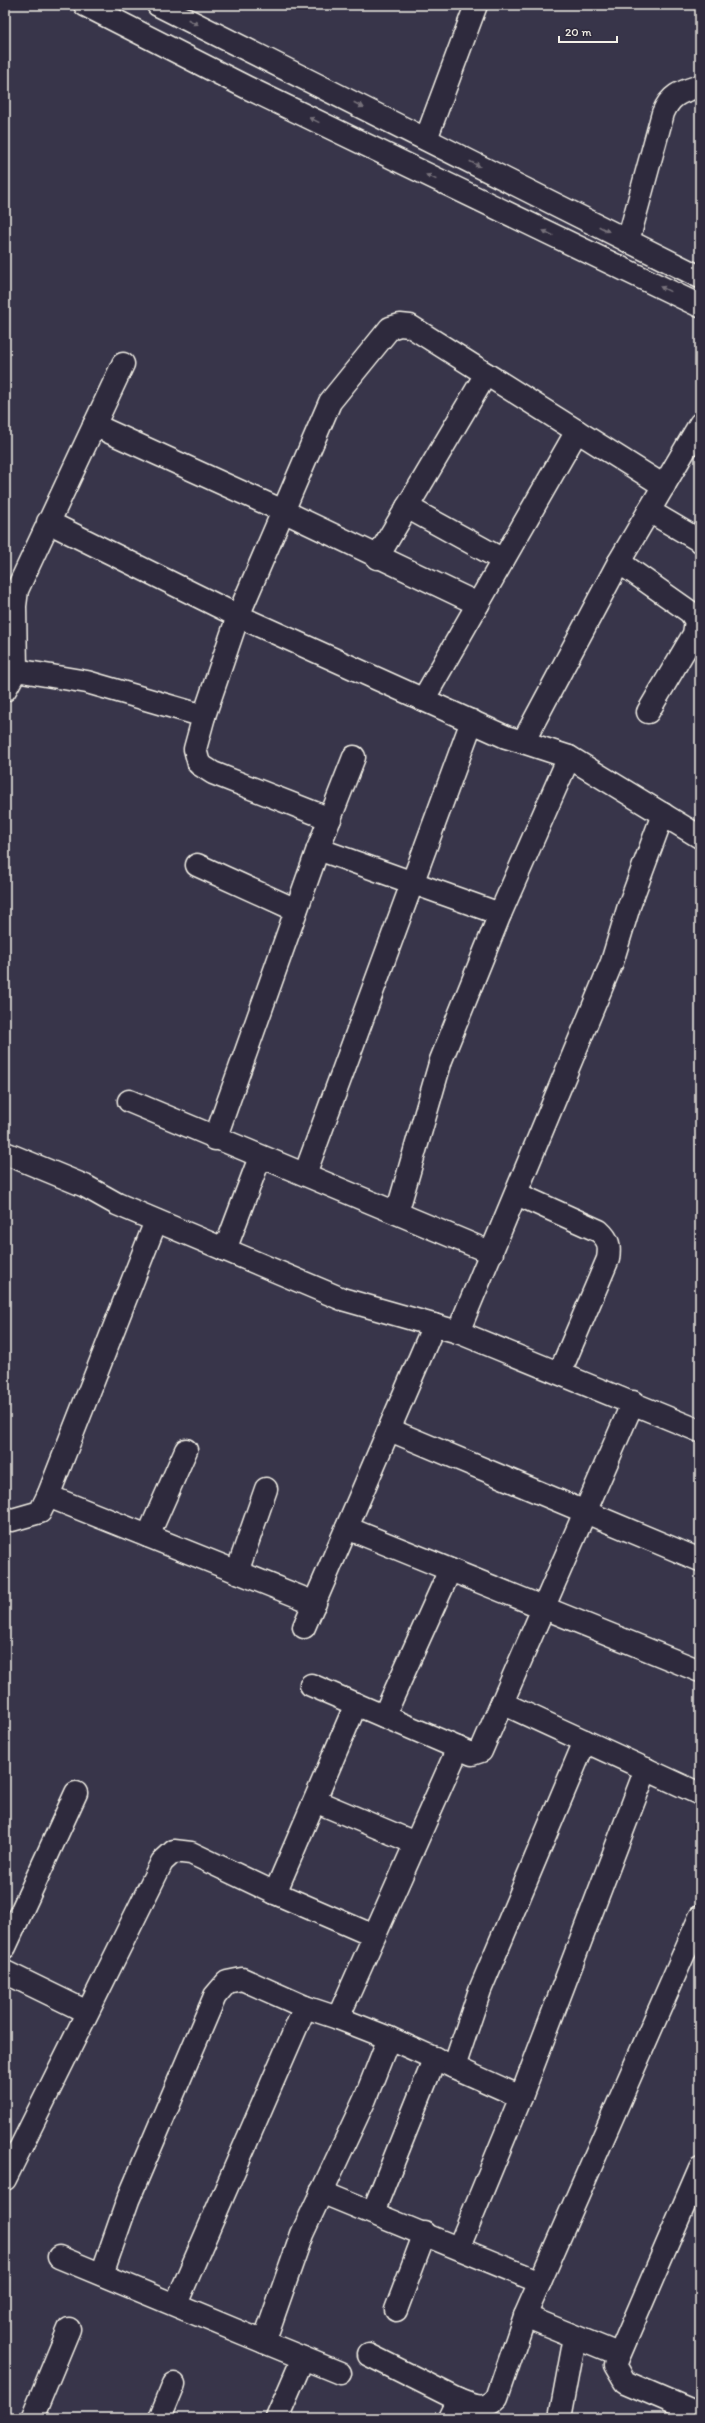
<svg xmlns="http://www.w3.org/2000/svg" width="705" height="2423" viewBox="0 0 705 2423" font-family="Itim,sans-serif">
<rect width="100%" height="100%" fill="#38354a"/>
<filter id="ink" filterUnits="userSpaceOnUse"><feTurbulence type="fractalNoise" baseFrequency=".025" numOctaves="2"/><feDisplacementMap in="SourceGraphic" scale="8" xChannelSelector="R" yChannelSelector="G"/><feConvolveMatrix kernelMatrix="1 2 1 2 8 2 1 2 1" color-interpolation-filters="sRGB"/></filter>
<g filter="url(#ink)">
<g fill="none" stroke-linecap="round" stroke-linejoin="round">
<!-- minor casing -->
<g stroke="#f4f1e8" stroke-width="25">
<g id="minor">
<path d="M85 5 246 87 700 306"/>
<path d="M158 5 700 277"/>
<path d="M426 139 476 5"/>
<path d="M628 241 663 113C671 94 681 92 700 86"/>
<path d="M700 424 619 562 523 742 569 757 700 837"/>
<path d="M94 425 283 511 478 604"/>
<path d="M407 507 503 560"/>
<path d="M649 511 700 541"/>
<path d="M48 522 238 616 506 737 523 742"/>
<path d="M377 558 486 374"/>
<path d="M619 562 690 612 696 621 694 634 648 712"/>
<path d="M16 670 15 606 17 590 123 364"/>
<path d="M5 690 16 670 87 682 204 716 195 749 199 764 213 773 330 819"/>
<path d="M423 700 577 431"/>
<path d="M204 716 238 616 330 402 390 328 400 325 410 326 664 486"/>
<path d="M318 849 500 914"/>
<path d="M197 865 296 910"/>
<path d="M129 1101 492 1253"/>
<path d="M215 1139 318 849 354 757"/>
<path d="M5 1153 85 1186 117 1204 342 1299 458 1332 700 1431"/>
<path d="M305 1174 472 721"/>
<path d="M517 1194 599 1231C609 1240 610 1246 608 1259L560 1372"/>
<path d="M397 1213 441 1060 500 914 569 757"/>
<path d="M225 1250 260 1157"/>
<path d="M458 1332 612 962 629 906 663 814"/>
<path d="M390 1430 700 1560"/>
<path d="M48 1496 156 1221"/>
<path d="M5 1518 12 1520 40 1512 48 1496 315 1603"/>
<path d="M347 1528 700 1671"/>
<path d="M148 1536 186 1450"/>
<path d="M237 1572 266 1489"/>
<path d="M304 1627 434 1325"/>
<path d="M311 1685 472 1754 481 1751 633 1402"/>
<path d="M502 1703 700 1794"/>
<path d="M384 1716 450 1570"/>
<path d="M315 1801 415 1843"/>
<path d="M275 1893 356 1704"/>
<path d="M5 1947 76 1793"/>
<path d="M5 1972 87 2012"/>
<path d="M389 2038 521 2097 459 2247"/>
<path d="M454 2067 480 1990 585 1741"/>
<path d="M521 2097 646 1769"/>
<path d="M700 2168 615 2365 625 2382 700 2414"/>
<path d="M5 2179 162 1862 174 1851 191 1853 275 1893 374 1936"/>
<path d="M321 2192 540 2282"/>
<path d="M373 2212 435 2058"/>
<path d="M59 2257 264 2342 302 2234 365 2099 389 2038 338 2018"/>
<path d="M102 2274 128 2200 215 1996 227 1982 242 1979 305 2007"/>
<path d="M176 2304 305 2007 338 2018 458 1748"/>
<path d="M396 2310 425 2233"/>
<path d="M525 2316 618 2354"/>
<path d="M264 2342 340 2373"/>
<path d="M369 2355 459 2400"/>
<path d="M32 2418 69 2329"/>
<path d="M160 2418 174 2384"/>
<path d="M277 2418 303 2358"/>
<path d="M450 2418 459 2400C475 2406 483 2412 497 2398L525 2316 700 1917"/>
<path d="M560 2418 575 2337"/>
</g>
</g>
<!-- minor -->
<use href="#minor" stroke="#2f2a3d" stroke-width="22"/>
</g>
<!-- one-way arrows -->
<defs><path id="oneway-solid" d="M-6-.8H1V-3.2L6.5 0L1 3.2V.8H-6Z"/></defs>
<g fill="#747079">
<use href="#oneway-solid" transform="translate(193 22) rotate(27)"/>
<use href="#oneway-solid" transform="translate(359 105) rotate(27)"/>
<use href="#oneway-solid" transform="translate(314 120) rotate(-154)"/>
<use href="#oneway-solid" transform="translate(475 164) rotate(27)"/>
<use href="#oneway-solid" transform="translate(431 177) rotate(-154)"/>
<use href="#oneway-solid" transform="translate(604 229) rotate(27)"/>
<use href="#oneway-solid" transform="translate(548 233) rotate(-154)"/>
<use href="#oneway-solid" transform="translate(665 289) rotate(-154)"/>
</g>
</g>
<!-- margin -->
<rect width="705" height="2423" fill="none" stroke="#2f2a3d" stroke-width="20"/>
<rect x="10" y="10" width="685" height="2403" fill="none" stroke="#f4f1e8" stroke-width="1.5" filter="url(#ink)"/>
<!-- scale -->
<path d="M559 36v6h58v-6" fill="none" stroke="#f4f1e8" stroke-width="2"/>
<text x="565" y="36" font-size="12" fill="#f4f1e8" stroke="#2f2a3d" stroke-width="3" paint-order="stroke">20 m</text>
</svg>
